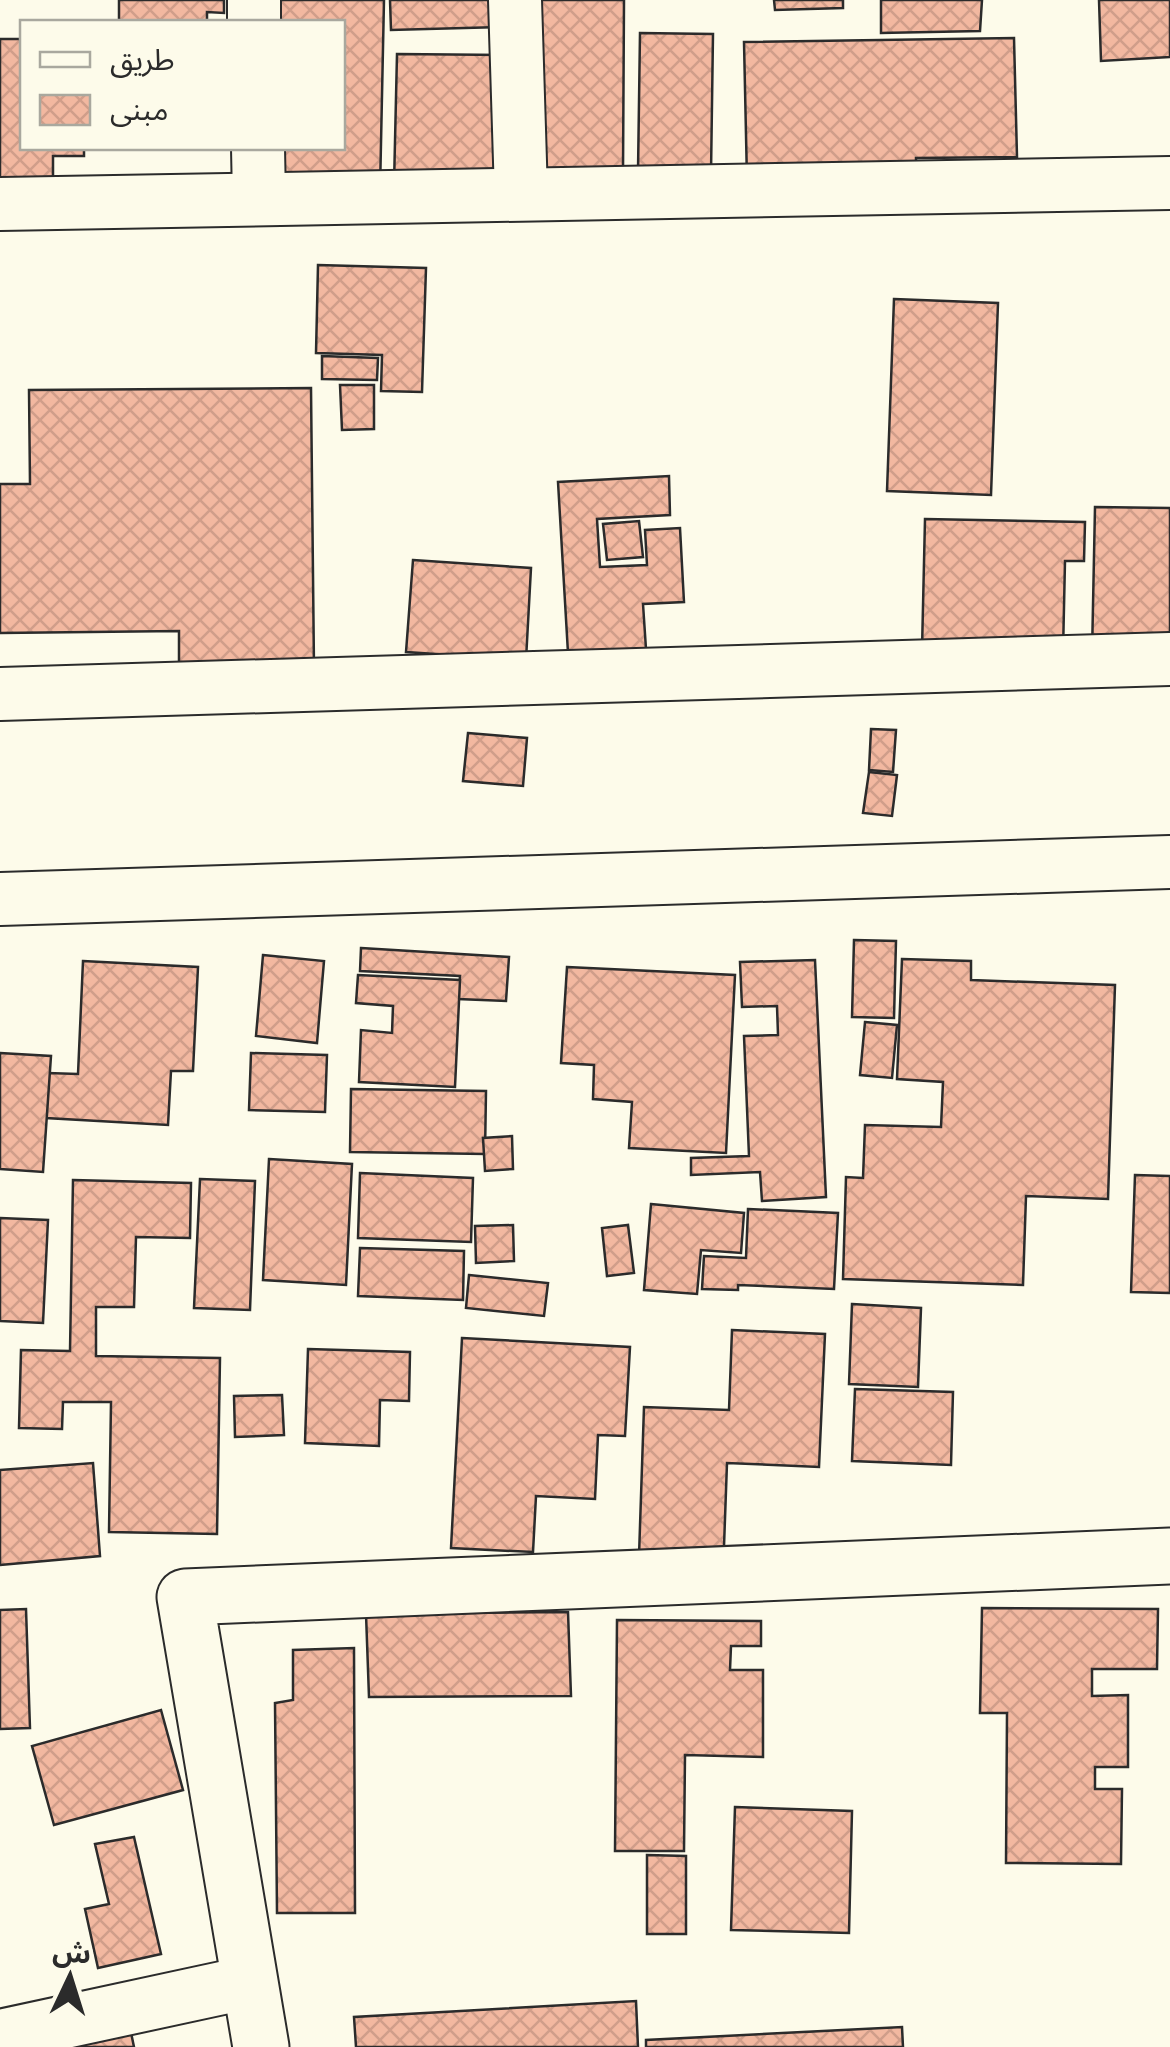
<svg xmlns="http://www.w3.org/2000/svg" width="1170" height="2047" viewBox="0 0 1170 2047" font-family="Overpass,'Noto Sans Arabic',sans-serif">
<defs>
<pattern id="building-cross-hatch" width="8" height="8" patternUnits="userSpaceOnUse" patternTransform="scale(2.5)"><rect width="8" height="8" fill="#f2b8a0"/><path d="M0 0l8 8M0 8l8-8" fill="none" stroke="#d09e8a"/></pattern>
</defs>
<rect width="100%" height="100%" fill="#fdfbea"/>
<!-- building -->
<g fill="url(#building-cross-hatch)" stroke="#2b2b2b" stroke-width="2.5">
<path d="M119 0H224V13L207 12V22H119Z"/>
<path d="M277 0H384L380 191 273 188 274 148H342V22H276Z"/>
<path d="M390 0H500L501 27 391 30Z"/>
<path d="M536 0H624L623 173H535Z"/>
<path d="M774 0H843V8L775 10Z"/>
<path d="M881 0H982L980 31 881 33Z"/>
<path d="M1099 0H1170V57L1101 61Z"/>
<path d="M640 33 713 34 711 174 638 172Z"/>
<path d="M1014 38 1017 157 916 158V178L747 181 744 42Z"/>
<path d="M0 39H22V148H84V156H53V190L0 189Z"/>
<path d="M397 54 505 55 503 187 394 185Z"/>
<path d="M318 265 426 268 422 392 381 391 382 355 316 353Z"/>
<path d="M894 299 998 303 991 495 887 491Z"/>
<path d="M322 356 378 358 377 380 322 379Z"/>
<path d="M340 385H374V429L342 430Z"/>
<path d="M311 388 314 668 179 670V631L0 633V484H30L29 390Z"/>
<path d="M669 476 670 515 597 519 600 567 647 565 645 530 680 528 684 602 643 604 646 649 568 653 558 482Z"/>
<path d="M1095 507 1170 508V657L1092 655Z"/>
<path d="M925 519 1085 522 1084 561H1065L1063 653 922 650Z"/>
<path d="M639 521 643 557 607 560 603 524Z"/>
<path d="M413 560 531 568 526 660 406 652Z"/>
<path d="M871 729 896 730 893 772 869 770Z"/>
<path d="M468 733 527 738 523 786 463 781Z"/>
<path d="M869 772 897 775 892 816 863 813Z"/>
<path d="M854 940 896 941 894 1018 852 1017Z"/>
<path d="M361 948 509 957 506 1001 458 999 460 976 360 971Z"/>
<path d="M263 955 324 961 317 1043 256 1036Z"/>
<path d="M902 959 971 961V980L1115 985 1108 1199 1026 1196 1023 1285 843 1279 846 1177 863 1178 865 1125 941 1127 943 1082 897 1079Z"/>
<path d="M815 960 826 1197 762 1201 760 1172 691 1175V1158L749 1156 744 1036 778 1035 777 1006 742 1007 740 962Z"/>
<path d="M83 961 198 967 193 1071H171L168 1125 46 1118 48 1073 78 1074Z"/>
<path d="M567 967 735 975 726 1153 629 1148 632 1102 593 1099 594 1065 561 1063Z"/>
<path d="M358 975 460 980 455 1087 359 1082 361 1030 392 1033 393 1006 356 1003Z"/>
<path d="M865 1022 897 1025 892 1078 860 1075Z"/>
<path d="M0 1053 51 1056 43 1172 0 1169Z"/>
<path d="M251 1053 327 1055 325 1112 249 1110Z"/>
<path d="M351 1089 486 1091 485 1154 350 1152Z"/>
<path d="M512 1136 513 1169 485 1171 483 1138Z"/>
<path d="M269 1159 352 1164 346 1285 263 1280Z"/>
<path d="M360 1173 473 1178 471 1242 358 1238Z"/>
<path d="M1135 1175 1170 1176V1293L1131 1292Z"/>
<path d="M200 1179 255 1181 250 1310 194 1308Z"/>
<path d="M73 1180 191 1183 190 1238 136 1237 134 1307H96V1356L220 1358 217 1534 109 1532 111 1402H63L62 1429 19 1428 21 1350 70 1351Z"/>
<path d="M651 1204 744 1213 741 1253 701 1250 697 1294 644 1290Z"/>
<path d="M748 1209 838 1213 834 1289 738 1285V1290L702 1289 704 1256 746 1258Z"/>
<path d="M0 1218 48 1220 43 1323 0 1321Z"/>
<path d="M513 1225 514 1261 476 1263 475 1226Z"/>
<path d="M628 1225 634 1273 607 1276 602 1228Z"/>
<path d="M360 1248 464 1251 463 1300 358 1296Z"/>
<path d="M469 1275 548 1283 544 1316 466 1308Z"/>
<path d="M852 1304 921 1308 918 1387 849 1384Z"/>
<path d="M732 1330 825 1334 819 1467 727 1463 723 1574 639 1556 644 1407 729 1410Z"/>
<path d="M462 1338 630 1347 625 1436 598 1435 595 1499 536 1496 533 1552 451 1548Z"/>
<path d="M308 1349 410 1352 409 1401 380 1400 379 1446 305 1443Z"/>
<path d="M855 1389 953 1392 951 1465 852 1461Z"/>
<path d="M282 1395 284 1435 235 1437 234 1396Z"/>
<path d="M93 1463 100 1556 0 1565V1470Z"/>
<path d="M982 1608 1158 1609 1157 1669H1092V1696L1128 1695V1767H1095V1789H1122L1121 1864 1006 1863 1007 1713H980Z"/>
<path d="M26 1609 30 1728 0 1729V1610Z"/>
<path d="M568 1612 571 1696 369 1697 366 1614Z"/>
<path d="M617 1620 761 1621V1646H731L730 1670H763V1757L685 1755 684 1851H615Z"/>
<path d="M354 1648 355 1913H277L275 1703 293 1700V1650Z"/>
<path d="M161 1710 183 1790 54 1825 32 1746Z"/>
<path d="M735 1807 852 1811 849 1933 731 1930Z"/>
<path d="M134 1837 161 1954 98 1968 85 1909 109 1904 95 1844Z"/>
<path d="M647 1855 686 1856V1934H647Z"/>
<path d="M636 2001 638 2047H356L354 2017Z"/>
<path d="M129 2023 134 2047H19Z"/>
<path d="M902 2027 903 2047H646V2040Z"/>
</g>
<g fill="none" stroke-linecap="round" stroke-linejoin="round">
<!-- minor casing -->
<g stroke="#2b2b2b" stroke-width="56">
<g id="minor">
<path d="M254 0V22"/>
<path d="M515 0 521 194"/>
<path d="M258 148 259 198"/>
<path d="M0 204 1170 183"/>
<path d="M0 694 1170 659"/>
<path d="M0 899 1170 862"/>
<path d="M0 2036 250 1982"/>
</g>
</g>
<!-- tertiary casing -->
<g stroke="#2b2b2b" stroke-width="59">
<path id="tertiary" d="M261 2047 185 1597 1170 1556"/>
</g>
<!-- minor -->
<use href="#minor" stroke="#fdfbea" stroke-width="52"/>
<!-- tertiary -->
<use href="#tertiary" stroke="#fdfbea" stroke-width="55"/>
</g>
<!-- legend -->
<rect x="20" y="20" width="325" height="130" fill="#fdfbea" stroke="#a9a89e" stroke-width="2.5"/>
<rect x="40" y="52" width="50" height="15" fill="#fdfbea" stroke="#a9a89e" stroke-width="2.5"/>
<text x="110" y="70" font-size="30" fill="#2b2b2b">طريق</text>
<rect x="40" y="95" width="50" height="30" fill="url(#building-cross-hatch)" stroke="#a9a89e" stroke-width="2.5"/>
<text x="110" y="120" font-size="30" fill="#2b2b2b">مبنى</text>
<!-- north arrow -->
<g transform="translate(70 1977) rotate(4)" stroke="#fdfbea" stroke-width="8" paint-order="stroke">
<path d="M0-8L18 38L0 25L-18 38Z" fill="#2b2b2b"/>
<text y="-15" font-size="28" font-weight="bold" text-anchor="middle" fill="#2b2b2b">ش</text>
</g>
</svg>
